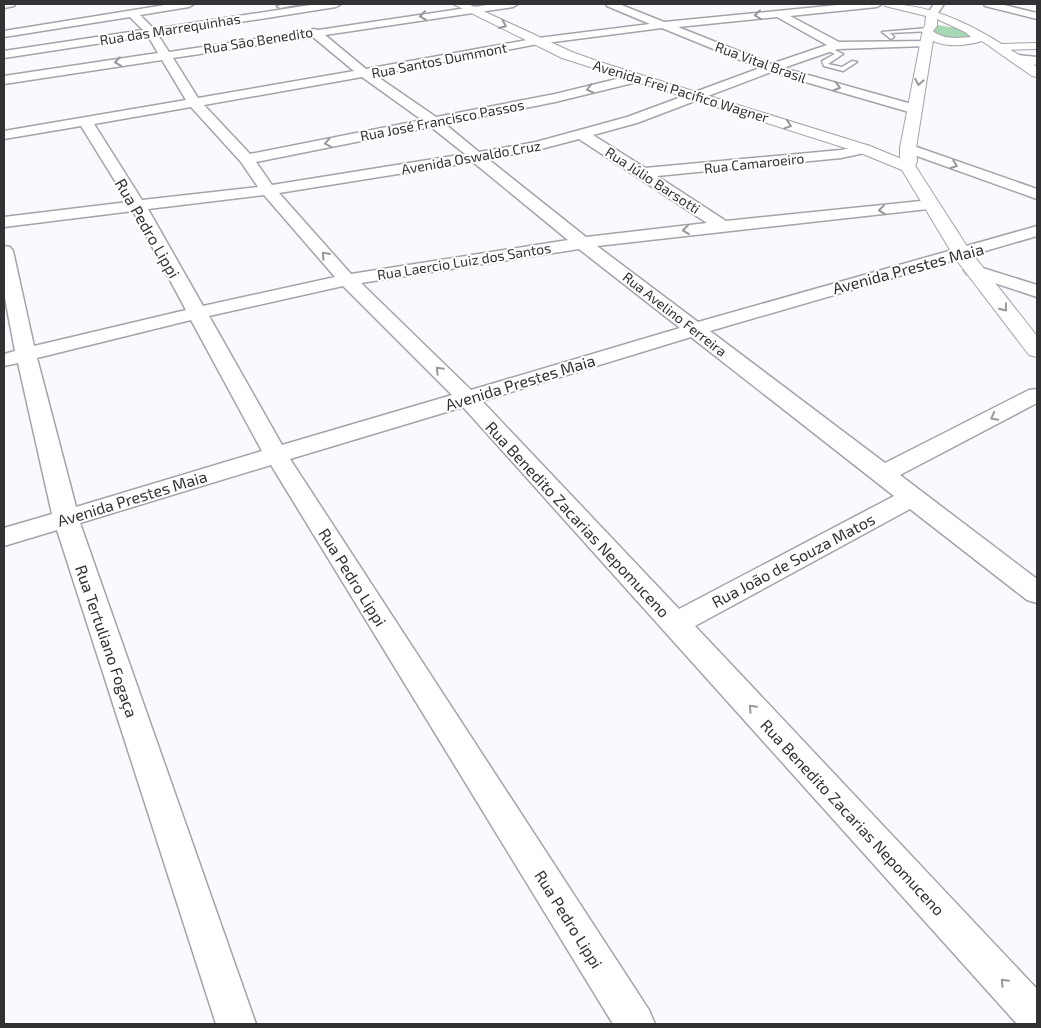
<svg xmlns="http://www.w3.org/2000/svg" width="1041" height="1028" viewBox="0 0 1041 1028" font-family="'Exo 2',sans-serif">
<rect width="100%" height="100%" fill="#fafafe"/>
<!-- green -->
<path fill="#a6d8b4" d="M938 25 961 29 974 37 953 39 932 34 933 28Z"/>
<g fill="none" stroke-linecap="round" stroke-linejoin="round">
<!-- service casing -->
<g stroke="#a3a3ab" stroke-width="3">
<g id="service">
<path d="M286 4H300L280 8 277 6Z"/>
<path d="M928 28 930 31 890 33 894 37 891 39 882 32Z"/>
<path d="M828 47 843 54 828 64 842 67 852 61 857 62 843 71 824 66 822 61 835 54 826 50Z"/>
</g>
</g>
<!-- pedestrian casing -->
<g stroke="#a3a3ab" stroke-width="2">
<path id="pedestrian" d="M1037 43V49L1001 50 997 47 1001 44Z"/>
</g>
<!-- minor casing -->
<g stroke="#a3a3ab" stroke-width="3">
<g id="minor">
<path d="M4 4H15L14 6 4 8Z"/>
<path d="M171 4H194L189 7 140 15 154 29 317 4H341L336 7 158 35 169 52 309 31 314 29 318 30 494 4H518L513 7 325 35 366 69 538 38 650 24 607 6 606 4H619L664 22 848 4H882L877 7 790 16 839 42 930 41 932 43 930 45 926 46 838 49 783 68 919 106 921 109 919 112H909L771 72 637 123 593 135 645 168 841 150 864 145 869 146 871 149 869 152 841 158 657 176 726 221 931 200 937 202 939 205 937 208 597 246 698 322 1037 226V236L710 331 885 463 1029 390 1037 389V403L900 475 1037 579V603L1027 600 910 509 695 626 1037 989V1024H1017L463 407 290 459 649 1010 655 1024H613L271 465 80 523 256 1024H216L57 530 4 546V528L52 514 18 363 4 366V354L15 351 4 293V246L10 247 13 251 34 346 186 310 133 211 4 227V217L128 202 81 126 4 139V131L186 100 162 60 4 84V76L158 53 148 36 4 58V51L143 30 130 17 4 37V31ZM777 17 827 45 771 64 678 27ZM662 28 760 68 627 117 536 142 479 152 445 124 555 102 641 81 643 78 637 74 555 94 436 117 375 75 538 44ZM313 37 354 71 198 98 173 58ZM362 77 422 120 250 154 204 105ZM191 107 241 162 258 187 142 200 94 124ZM431 127 465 154 272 185 256 162ZM579 139 707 223 586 237 488 159 537 150ZM473 162 568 240 351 274 279 193ZM264 195 335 277 203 306 148 209ZM579 249 680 328 471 390 361 283ZM343 286 452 395 282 445 209 316ZM191 320 262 451 76 507 37 358ZM691 337 894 496 679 609 482 401Z"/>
<path d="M934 4H944L936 16H928L927 14Z"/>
<path d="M984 4H1000L1037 13V19L985 6Z"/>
<path d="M1017 55 1037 57V65L1013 62 1011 59 1013 56Z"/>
<path d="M908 144 1037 189V199L903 151 901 148 903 145Z"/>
<path d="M973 265 1037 285V297L967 274 964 270 967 266Z"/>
</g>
</g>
<!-- tertiary casing -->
<g stroke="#a3a3ab" stroke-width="2">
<path id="tertiary" d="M928 30 934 34 916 148 917 161 914 170H902L900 167V148L922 34Z"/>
</g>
<!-- primary casing -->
<g stroke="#a3a3ab" stroke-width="2">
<g id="primary">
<path d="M453 4H468L572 52 600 62 870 146 914 164 970 251 1037 336V357L1029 355 955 258 902 170 858 152 562 58Z"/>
<path d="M884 4C943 4 989 35 1037 67V77L1032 76 982 41C962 47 934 49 921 31L925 26 926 16 885 6ZM937 19 965 32 971 37C958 38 944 40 933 31L937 26Z"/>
</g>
</g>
<!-- service -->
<use href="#service" fill="#fff" fill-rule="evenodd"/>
<!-- pedestrian -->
<use href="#pedestrian" fill="#fff" fill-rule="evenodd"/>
<!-- minor -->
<use href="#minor" fill="#fff" fill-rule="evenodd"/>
<!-- tertiary -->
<use href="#tertiary" fill="#fff" fill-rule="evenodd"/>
<!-- primary -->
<use href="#primary" fill="#fff" fill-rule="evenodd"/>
</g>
<!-- one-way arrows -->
<defs><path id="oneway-chevron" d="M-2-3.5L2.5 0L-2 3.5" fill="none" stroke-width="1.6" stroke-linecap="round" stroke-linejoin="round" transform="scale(1.25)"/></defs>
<g stroke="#98989a">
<use href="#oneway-chevron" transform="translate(758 15) rotate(174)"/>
<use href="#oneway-chevron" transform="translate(423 16) rotate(172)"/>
<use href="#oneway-chevron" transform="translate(503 25) rotate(25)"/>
<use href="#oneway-chevron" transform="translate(118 62) rotate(171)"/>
<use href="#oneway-chevron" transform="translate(919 82) rotate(100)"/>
<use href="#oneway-chevron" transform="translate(837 87) rotate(16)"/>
<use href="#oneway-chevron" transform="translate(590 89) rotate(166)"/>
<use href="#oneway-chevron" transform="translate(788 125) rotate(18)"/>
<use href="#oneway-chevron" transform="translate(328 143) rotate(169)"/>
<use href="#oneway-chevron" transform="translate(954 165) rotate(20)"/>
<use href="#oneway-chevron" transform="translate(882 210) rotate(174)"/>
<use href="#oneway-chevron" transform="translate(686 230) rotate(174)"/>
<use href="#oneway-chevron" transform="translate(325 255) rotate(-131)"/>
<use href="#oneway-chevron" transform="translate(1004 308) rotate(52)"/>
<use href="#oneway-chevron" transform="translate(439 370) rotate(-135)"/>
<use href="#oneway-chevron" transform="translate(994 417) rotate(153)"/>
<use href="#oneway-chevron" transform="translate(752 708) rotate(-133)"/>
<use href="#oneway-chevron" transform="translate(1004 982) rotate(-133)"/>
</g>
<g text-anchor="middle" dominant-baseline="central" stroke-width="4" stroke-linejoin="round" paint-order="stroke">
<!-- far-street labels -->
<g font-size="14" fill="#323235" stroke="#fff">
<text transform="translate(170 29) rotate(-9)">Rua das Marrequinhas</text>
<text transform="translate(258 40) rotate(-9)">Rua São Benedito</text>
<text transform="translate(439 60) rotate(-11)">Rua Santos Dummont</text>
<text transform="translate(761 62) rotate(20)">Rua Vital Brasil</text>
<text transform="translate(681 91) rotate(17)">Avenida Frei Pacifico Wagner</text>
<text transform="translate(442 120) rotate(-11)">Rua José Francisco Passos</text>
<text transform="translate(471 157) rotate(-10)">Avenida Oswaldo Cruz</text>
<text transform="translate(754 163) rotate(-6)">Rua Camaroeiro</text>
<text transform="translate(653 180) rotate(33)">Rua Júlio Barsotti</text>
<text transform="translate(464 261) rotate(-9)">Rua Laercio Luiz dos Santos</text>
<text transform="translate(675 314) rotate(38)">Rua Avelino Ferreira</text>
</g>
<!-- street labels -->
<g font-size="16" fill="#323235" stroke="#fff">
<text transform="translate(148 228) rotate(60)">Rua Pedro Lippi</text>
<text transform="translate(908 268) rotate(-15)">Avenida Prestes Maia</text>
<text transform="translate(520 382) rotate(-17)">Avenida Prestes Maia</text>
<text transform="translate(132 498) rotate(-17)">Avenida Prestes Maia</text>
<text transform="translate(578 519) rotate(47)">Rua Benedito Zacarias Nepomuceno</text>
<text transform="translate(793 560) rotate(-28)">Rua João de Souza Matos</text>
<text transform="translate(353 577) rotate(58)">Rua Pedro Lippi</text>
<text transform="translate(107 641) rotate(71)">Rua Tertuliano Fogaça</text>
<text transform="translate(853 817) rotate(47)">Rua Benedito Zacarias Nepomuceno</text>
<text transform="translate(569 919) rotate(58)">Rua Pedro Lippi</text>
</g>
</g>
<!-- border -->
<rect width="1041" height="1028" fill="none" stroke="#323235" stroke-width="10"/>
</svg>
